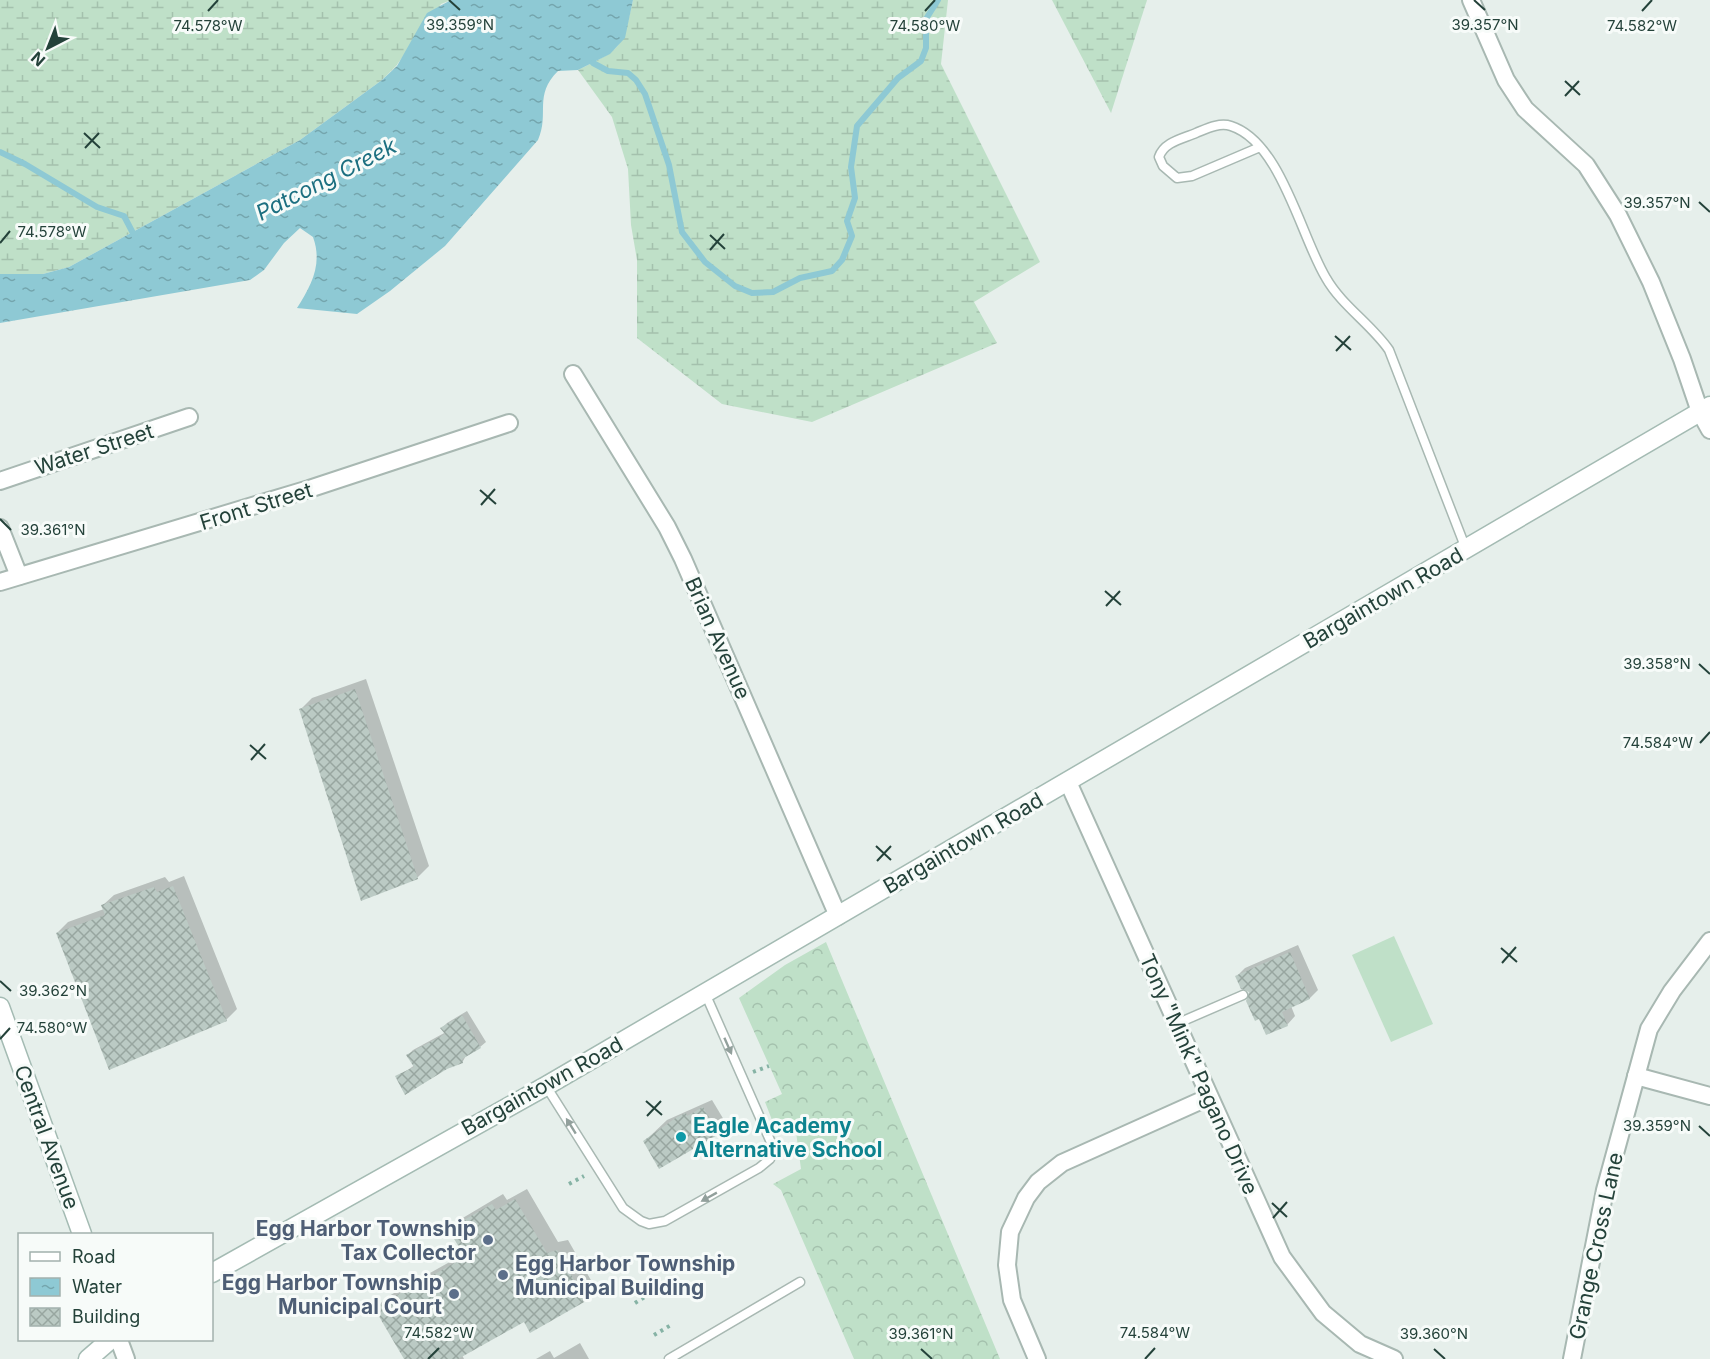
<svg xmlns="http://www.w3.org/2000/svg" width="1710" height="1359" viewBox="0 0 1710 1359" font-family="Inter,sans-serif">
<defs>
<pattern id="forest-crowns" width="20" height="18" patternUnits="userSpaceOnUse" patternTransform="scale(1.5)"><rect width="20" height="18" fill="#bfe0c8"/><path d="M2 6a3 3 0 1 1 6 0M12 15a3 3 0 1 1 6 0" fill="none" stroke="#a4c1ad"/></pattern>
<pattern id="wetland-marsh" width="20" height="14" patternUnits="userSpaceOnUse" patternTransform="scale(1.5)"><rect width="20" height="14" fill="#bfe0c8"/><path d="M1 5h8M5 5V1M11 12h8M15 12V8" fill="none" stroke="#a4c1ad"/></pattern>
<pattern id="water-ripples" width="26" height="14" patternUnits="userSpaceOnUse" patternTransform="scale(1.5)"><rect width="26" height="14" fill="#8ec9d4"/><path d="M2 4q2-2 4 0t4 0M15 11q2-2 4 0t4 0" fill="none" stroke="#74a5ad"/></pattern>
<pattern id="building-cross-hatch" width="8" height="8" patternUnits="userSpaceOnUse" patternTransform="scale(1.5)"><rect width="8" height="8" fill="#bbcac4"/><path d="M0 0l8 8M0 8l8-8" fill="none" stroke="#98a6a0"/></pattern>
</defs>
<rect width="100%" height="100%" fill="#e6efeb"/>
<!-- grass -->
<path fill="#bfe0c8" d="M1394 936 1433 1024 1391 1042 1352 955Z"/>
<!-- forest -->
<path fill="url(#forest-crowns)" d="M826 942 1000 1359H854L781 1190 773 1184 801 1169 796 1132 786 1119 772 1120 765 1102 782 1094 739 998 785 965Z"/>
<!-- wetland -->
<g fill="url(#wetland-marsh)">
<path d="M0 0H451L441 4 396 66 382 80 300 140 69 267 43 274H0Z"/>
<path d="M633 0H948L941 64 1040 262 974 302 997 343 812 422 722 404 637 338V260L631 225 628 169 612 117 578 70C623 48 622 49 633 0Z"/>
<path d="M1052 0H1147L1111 113Z"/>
</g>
<!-- water -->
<path fill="url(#water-ripples)" d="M451 0H633L625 38 610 54 578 70 558 71C533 96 550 113 538 140L445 246 390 291 357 314 297 308C311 286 323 264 313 237L300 228 284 243 264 270 250 280 0 323V274H43L69 267 300 140 382 80 397 66 427 13Z"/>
<!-- shadow -->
<g fill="#0003">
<path d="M366 679 429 866 418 877 362 899 301 709 312 698Z"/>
<path d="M184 876 237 1009 226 1020 57 933 68 922 104 909 102 906 114 895 165 877 169 882Z"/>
<path d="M1298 945 1318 990 1310 998 1291 1006 1295 1016 1287 1025 1237 976 1245 968Z"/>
<path d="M467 1011 486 1042 480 1047 467 1054 463 1061 397 1077 415 1065 408 1055 413 1050 446 1032 442 1028 447 1023Z"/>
<path d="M712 1100 727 1125 718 1133 645 1141 667 1120Z"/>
<path d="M527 1189 558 1242 568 1240 596 1289 585 1300 530 1331 524 1320 462 1355 464 1359H405L376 1308 387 1297 464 1254 450 1230 461 1219 503 1194 507 1200Z"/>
<path d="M580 1343 589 1359H536L550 1351 554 1358Z"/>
</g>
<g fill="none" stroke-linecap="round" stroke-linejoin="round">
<!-- stream -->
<g stroke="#8ec9d4" stroke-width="6">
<path d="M593 63 608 71 628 73 636 80 645 94 669 165 682 232 705 262 735 286 752 293 773 292 800 278 832 271 842 260 852 236 847 221 855 198 851 167 857 126 898 78 921 61 926 48V19L938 0"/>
<path d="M0 152 25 164 97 207 124 216 135 237"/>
</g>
</g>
<!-- building -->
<g fill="url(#building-cross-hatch)">
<path d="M355 689 418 879 361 901 299 709Z"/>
<path d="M173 886 227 1021 109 1070 56 933 105 915 101 905 154 887 157 892Z"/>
<path d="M1290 952 1310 999 1282 1012 1288 1026 1266 1035 1259 1019 1255 1021 1246 1001 1249 992 1241 989 1235 976Z"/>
<path d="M462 1015 481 1048 462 1059 463 1063 447 1069 405 1095 395 1076 414 1067 406 1055 445 1034 440 1028Z"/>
<path d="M703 1107 719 1134 659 1169 643 1141 677 1117 686 1113 687 1116Z"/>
<path d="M515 1199 547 1253 557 1250 586 1301 530 1333 524 1322 458 1359H404L374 1308 465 1257 448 1229 492 1204 496 1210Z"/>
</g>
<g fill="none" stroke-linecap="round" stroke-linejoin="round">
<!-- lane casing -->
<g stroke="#a8b8b2" stroke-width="11">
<g id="lane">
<path d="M1260 147 1192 176 1177 178 1163 166 1159 157C1164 142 1182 139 1196 133 1206 129 1219 122 1231 126 1281 142 1301 237 1326 278 1342 306 1371 324 1389 350L1466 549"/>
<path d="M1176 1024 1243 995"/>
<path d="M546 1086 623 1208 641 1221 649 1224 665 1221 759 1168 770 1159 773 1147 705 993"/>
<path d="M669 1359 800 1282"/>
</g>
</g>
<!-- street casing -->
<g stroke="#a8b8b2" stroke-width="20">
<g id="street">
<path d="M1471 0 1506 80 1525 109 1586 165 1618 215 1651 282 1682 359 1700 412 1710 430"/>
<path d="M573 374 667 527 683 559 838 916"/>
<path d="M0 481 189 417"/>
<path d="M0 528 19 576"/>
<path d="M0 582 309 489 509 423"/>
<path d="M1068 782 1282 1257 1323 1313 1360 1344 1394 1359"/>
<path d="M1636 1076 1710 1096"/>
<path d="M119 1340 126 1359"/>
<path d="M1037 1359 1012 1300 1007 1265 1010 1232 1026 1198 1038 1182 1062 1163 1209 1097"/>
<path d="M1572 1359 1605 1190 1649 1029 1672 991 1710 941"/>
</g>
</g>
<!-- secondary casing -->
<g stroke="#a4bbb3" stroke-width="21">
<g id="secondary">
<path d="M0 1007 82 1234"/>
<path d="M212 1273 546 1086 1710 406"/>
<path d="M88 1359 110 1340"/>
</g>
</g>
<!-- path -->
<g stroke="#86b3a5" stroke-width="4" stroke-dasharray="3 4.5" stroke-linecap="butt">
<path d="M753 1072 769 1066"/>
<path d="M569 1184 584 1176"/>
<path d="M635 1303 651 1293"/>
<path d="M654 1335 671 1325"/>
</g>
<!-- lane -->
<use href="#lane" stroke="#fff" stroke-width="8"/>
<!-- street -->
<use href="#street" stroke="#fff" stroke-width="16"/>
<!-- secondary -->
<use href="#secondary" stroke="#fff" stroke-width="18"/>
</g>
<!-- one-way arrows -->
<defs><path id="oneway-solid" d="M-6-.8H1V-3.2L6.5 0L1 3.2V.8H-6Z" transform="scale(1.5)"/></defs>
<g fill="#92a09c">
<use href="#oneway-solid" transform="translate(728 1046) rotate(66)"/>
<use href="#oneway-solid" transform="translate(571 1126) rotate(-122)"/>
<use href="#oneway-solid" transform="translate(709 1197) rotate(151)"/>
</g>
<!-- ticks -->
<path fill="none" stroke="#24423a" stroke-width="2" d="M449 0 460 10M1474 0 1485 10M208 11 218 0M925 11 935 0M1642 11 1652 0M1565 81 1580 95M1565 96 1579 81M84 133 100 148M85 148 99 133M1699 202 1710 212M710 235 725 249M0 243 10 231M710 250 724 234M1335 336 1351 350M1336 351 1350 336M480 490 496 504M481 505 495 489M0 519 11 530M1105 591 1121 605M1106 606 1120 591M1699 664 1710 674M1700 743 1710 732M250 745 266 759M251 760 265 744M876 846 891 860M877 861 891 846M1501 948 1517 962M1502 963 1516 947M0 981 11 991M0 1039 10 1028M646 1101 662 1115M647 1116 661 1101M1699 1126 1710 1136M1272 1203 1287 1217M1273 1218 1287 1202M921 1349 932 1359M1434 1349 1445 1359M428 1359 439 1348M1145 1359 1155 1348"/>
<!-- markers -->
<circle fill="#0f9aa8" stroke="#f7fbf9" stroke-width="2" cx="681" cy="1137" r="6"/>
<g fill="#5c6f8a" stroke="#f7fbf9" stroke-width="2">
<circle cx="488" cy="1240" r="6"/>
<circle cx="503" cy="1275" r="6"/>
<circle cx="454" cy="1294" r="6"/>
</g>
<g text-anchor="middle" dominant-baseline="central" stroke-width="6" stroke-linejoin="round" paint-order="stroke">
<!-- street labels -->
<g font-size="21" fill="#24423a" stroke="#f7fbf9">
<text transform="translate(94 449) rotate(-18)">Water Street</text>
<text transform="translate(256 506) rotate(-17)">Front Street</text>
<text transform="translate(1383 598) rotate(-30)">Bargaintown Road</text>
<text transform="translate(718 638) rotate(66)">Brian Avenue</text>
<text transform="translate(963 843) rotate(-30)">Bargaintown Road</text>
<text transform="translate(1199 1074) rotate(66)">Tony "Mink" Pagano Drive</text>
<text transform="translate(542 1086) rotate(-29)">Bargaintown Road</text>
<text transform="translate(47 1137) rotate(70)">Central Avenue</text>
<text transform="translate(1596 1246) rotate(-78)">Grange Cross Lane</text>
</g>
<!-- culture labels -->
<g font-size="21" font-weight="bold" fill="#0d838f" stroke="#f7fbf9" text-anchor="start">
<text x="693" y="1125">Eagle Academy<tspan x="693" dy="24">Alternative School</tspan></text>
</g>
<!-- service labels -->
<g font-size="21" font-weight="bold" fill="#4e5e75" stroke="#f7fbf9" text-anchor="end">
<text x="476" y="1228">Egg Harbor Township<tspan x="476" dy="24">Tax Collector</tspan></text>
<text x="515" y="1263" text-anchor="start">Egg Harbor Township<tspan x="515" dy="24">Municipal Building</tspan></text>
<text x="442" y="1282">Egg Harbor Township<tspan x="442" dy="24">Municipal Court</tspan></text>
</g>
<!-- water labels -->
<g font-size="22" font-style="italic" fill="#1c6f80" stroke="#f7fbf9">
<text transform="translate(326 179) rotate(-27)">Patcong Creek</text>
</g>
</g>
<g font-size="15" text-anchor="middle" fill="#24423a" stroke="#f7fbf9" stroke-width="6" stroke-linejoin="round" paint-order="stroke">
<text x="460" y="30">39.359°N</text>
<text x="1485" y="30">39.357°N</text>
<text x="208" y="31">74.578°W</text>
<text x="925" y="31">74.580°W</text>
<text x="1642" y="31">74.582°W</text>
<text x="1657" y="208">39.357°N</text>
<text x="52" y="237">74.578°W</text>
<text x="53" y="535">39.361°N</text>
<text x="1657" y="669">39.358°N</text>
<text x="1658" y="748">74.584°W</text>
<text x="53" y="996">39.362°N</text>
<text x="52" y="1033">74.580°W</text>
<text x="1657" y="1131">39.359°N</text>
<text x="439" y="1338">74.582°W</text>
<text x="1155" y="1338">74.584°W</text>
<text x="921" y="1339">39.361°N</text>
<text x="1434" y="1339">39.360°N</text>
</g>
<!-- legend -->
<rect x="18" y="1233" width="195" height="108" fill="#f7fbf9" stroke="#a3b1ad" stroke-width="1.5"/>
<rect x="30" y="1252" width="30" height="9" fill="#ffffff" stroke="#a3b1ad" stroke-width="1.5"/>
<text x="72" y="1263" font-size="18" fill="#24423a">Road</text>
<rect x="30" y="1278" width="30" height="18" fill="url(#water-ripples)" stroke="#a3b1ad" stroke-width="1.5"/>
<text x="72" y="1293" font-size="18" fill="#24423a">Water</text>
<rect x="30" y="1308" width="30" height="18" fill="url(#building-cross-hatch)" stroke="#a3b1ad" stroke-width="1.5"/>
<text x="72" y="1323" font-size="18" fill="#24423a">Building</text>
<!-- north arrow -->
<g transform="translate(48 48) rotate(222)" stroke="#f7fbf9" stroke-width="4.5" paint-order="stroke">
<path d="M0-4.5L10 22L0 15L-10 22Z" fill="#24423a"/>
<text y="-9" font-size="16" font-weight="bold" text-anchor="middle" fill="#24423a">N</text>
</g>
</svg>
